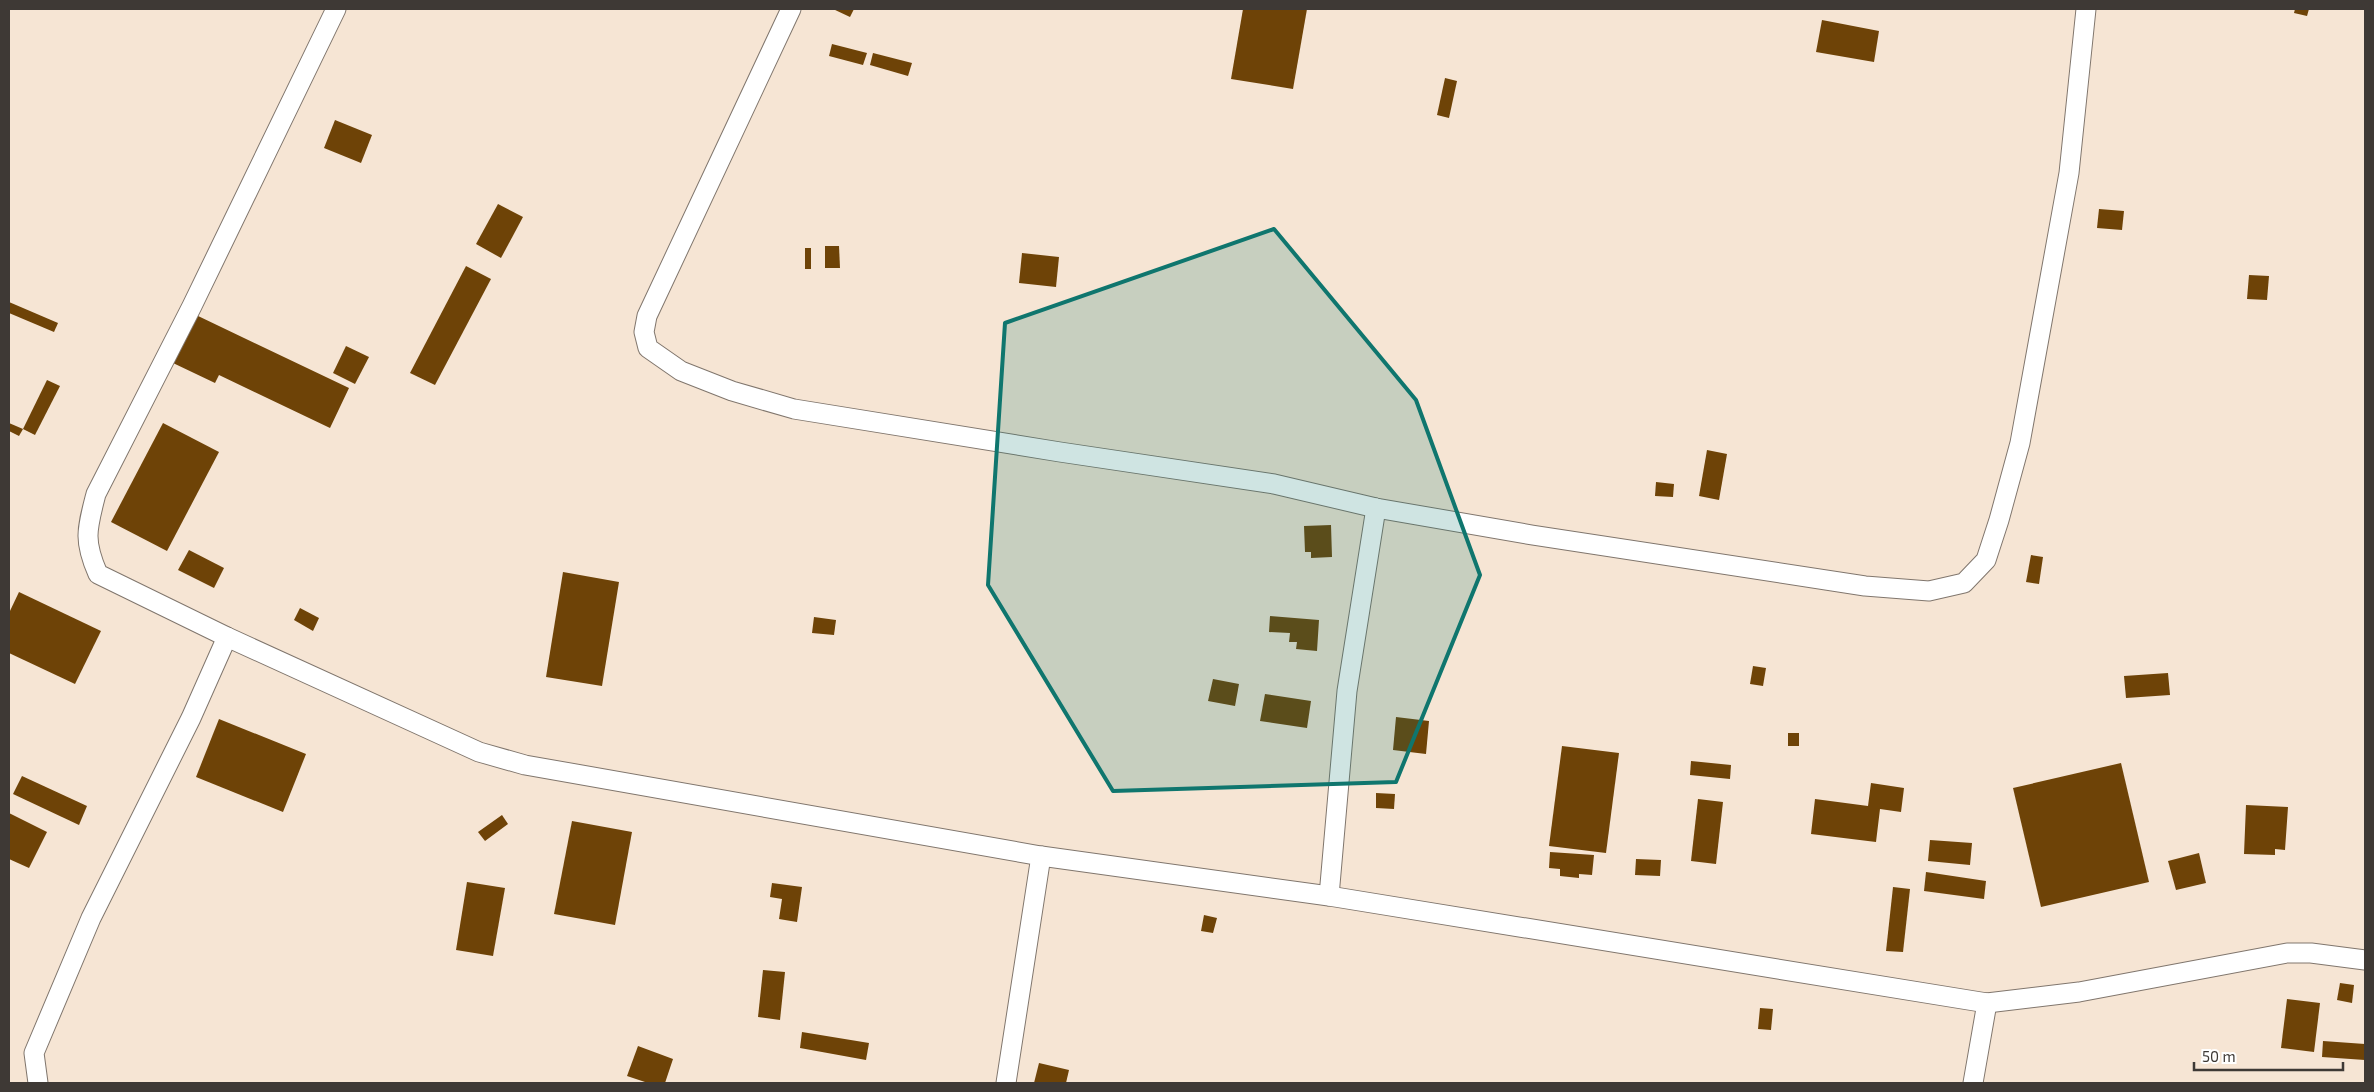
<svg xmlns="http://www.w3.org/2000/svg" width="2374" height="1092" viewBox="0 0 2374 1092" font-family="'Exo 2',sans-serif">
<rect width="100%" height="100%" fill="#fef3e8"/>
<!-- built -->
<rect fill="#f6e5d4" x="9" y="9" width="2356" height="1074"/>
<!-- building -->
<g fill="#6e4307">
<path d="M833 9H854L850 17Z"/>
<path d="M1243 9H1307L1293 89 1231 79Z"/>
<path d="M2295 9H2309L2307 16 2294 13Z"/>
<path d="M1822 20 1879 31 1874 62 1816 52Z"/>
<path d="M832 44 867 53 863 65 829 56Z"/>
<path d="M873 53 912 63 908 76 870 65Z"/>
<path d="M1445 78 1457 81 1449 118 1437 115Z"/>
<path d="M335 120 372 135 361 163 324 148Z"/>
<path d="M498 204 523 217 501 258 476 244Z"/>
<path d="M2099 209 2124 211 2122 230 2097 228Z"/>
<path d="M825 246H839L840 268H825Z"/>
<rect x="805" y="248" width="6" height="21"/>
<path d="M1022 253 1059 257 1056 287 1019 283Z"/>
<path d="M466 266 491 279 435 385 410 373Z"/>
<path d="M2249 275 2269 276 2267 300 2247 299Z"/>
<path d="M9 302 58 323 54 332 9 313Z"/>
<path d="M196 315 349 388 330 428 219 375 215 383 173 363Z"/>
<path d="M346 346 369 357 355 384 333 373Z"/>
<path d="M47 380 60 386 35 435 23 429Z"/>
<path d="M9 423 23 429 19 436 9 431Z"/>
<path d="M163 423 219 452 167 551 111 522Z"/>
<path d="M1707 450 1727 454 1719 500 1699 496Z"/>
<path d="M1656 482 1674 484 1673 497 1655 496Z"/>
<path d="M1331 525 1332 557 1311 558V552H1305L1304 526Z"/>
<path d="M189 550 224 568 214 588 178 570Z"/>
<path d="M2031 555 2043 557 2039 584 2026 582Z"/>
<path d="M563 572 619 582 602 686 546 677Z"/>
<path d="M19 592 101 631 75 684 9 653V613Z"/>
<path d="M300 608 319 618 313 631 294 620Z"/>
<path d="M1270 616 1319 620 1317 651 1296 649 1297 642H1289L1290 633 1269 632Z"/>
<path d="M814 617 836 620 834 635 812 633Z"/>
<path d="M1753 666 1766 668 1763 686 1750 684Z"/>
<path d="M2168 673 2170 695 2126 698 2124 676Z"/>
<path d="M1213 679 1239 684 1235 706 1208 701Z"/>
<path d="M1265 694 1311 701 1307 728 1260 721Z"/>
<path d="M1396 717 1429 721 1426 754 1393 750Z"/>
<path d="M219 719 306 754 283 812 196 777Z"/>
<rect x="1788" y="733" width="11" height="13"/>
<path d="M1562 746 1619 753 1606 853 1549 846Z"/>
<path d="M1691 761 1731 765 1730 779 1690 775Z"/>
<path d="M2121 763 2149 882 2041 907 2013 788Z"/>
<path d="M22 776 87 806 79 825 13 794Z"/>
<path d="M1871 783 1904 788 1901 812 1880 809 1876 842 1811 834 1815 799 1868 806Z"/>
<path d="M1376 793 1395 794 1394 809 1376 808Z"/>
<path d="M1698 799 1723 802 1716 864 1691 861Z"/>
<path d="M2246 805 2288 807 2285 850 2275 849V855L2244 854Z"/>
<path d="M9 813 47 832 29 868 9 859Z"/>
<path d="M502 815 508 824 485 841 478 832Z"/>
<path d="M572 821 632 832 615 925 554 914Z"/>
<path d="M1930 840 1972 843 1970 865 1928 861Z"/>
<path d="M1550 852 1594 855 1592 875 1579 874V878L1560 876V869L1549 868Z"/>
<path d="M2199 853 2206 883 2176 890 2168 861Z"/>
<path d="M1636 859 1661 860 1660 876 1635 875Z"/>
<path d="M1926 872 1986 881 1984 899 1924 891Z"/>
<path d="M467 882 505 888 493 956 456 950Z"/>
<path d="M772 883 802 887 797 922 779 919 782 899 770 897Z"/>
<path d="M1893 887 1910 889 1903 952 1886 951Z"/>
<path d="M1204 915 1217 918 1213 933 1201 931Z"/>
<path d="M763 970 785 972 780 1020 758 1017Z"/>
<path d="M2340 983 2354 985 2352 1003 2337 1000Z"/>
<path d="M2287 999 2320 1003 2314 1052 2281 1048Z"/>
<path d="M1760 1008 1773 1009 1771 1030 1758 1029Z"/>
<path d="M802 1032 869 1043 866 1060 800 1048Z"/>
<path d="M2323 1041 2365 1044V1060L2322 1057Z"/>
<path d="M638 1046 673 1059 665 1083H648L627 1076Z"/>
<path d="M1039 1063 1069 1070 1066 1083H1034Z"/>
</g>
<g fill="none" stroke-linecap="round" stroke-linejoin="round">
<!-- minor casing -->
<g stroke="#80766d" stroke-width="21">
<g id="minor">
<path d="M336 9 192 306 96 494C87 529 83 540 98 574L227 637 479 752 525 765 1041 856 1329 896 1987 1003 2079 992 2287 953H2311L2365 960"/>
<path d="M791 9 647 316 644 332 648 348 681 371 732 391 794 409 1060 452 1274 484 1376 508 1532 535 1865 586 1929 591 1964 583 1986 560 1999 520 2020 443 2069 173 2086 9"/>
<path d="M1329 896 1347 691 1376 508"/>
<path d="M38 1083 34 1053 91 918 191 718 227 637"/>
<path d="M1006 1083 1041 856"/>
<path d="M1973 1083 1987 1003"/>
</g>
</g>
<!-- minor -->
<use href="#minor" stroke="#fff" stroke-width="19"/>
</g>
<!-- marked area -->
<path fill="#0f766e" fill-opacity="0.2" stroke="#0f766e" stroke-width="4" stroke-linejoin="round" d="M1274 229 1416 400 1480 575 1396 782 1113 791 988 585 1005 323Z"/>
<!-- border -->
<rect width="2374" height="1092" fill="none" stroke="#3e3935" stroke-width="20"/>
<!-- scale -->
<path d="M2194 1062v8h149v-8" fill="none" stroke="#3e3935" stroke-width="2.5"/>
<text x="2202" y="1062" font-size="15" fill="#3e3935" stroke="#ffffff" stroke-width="4" paint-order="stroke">50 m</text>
</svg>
